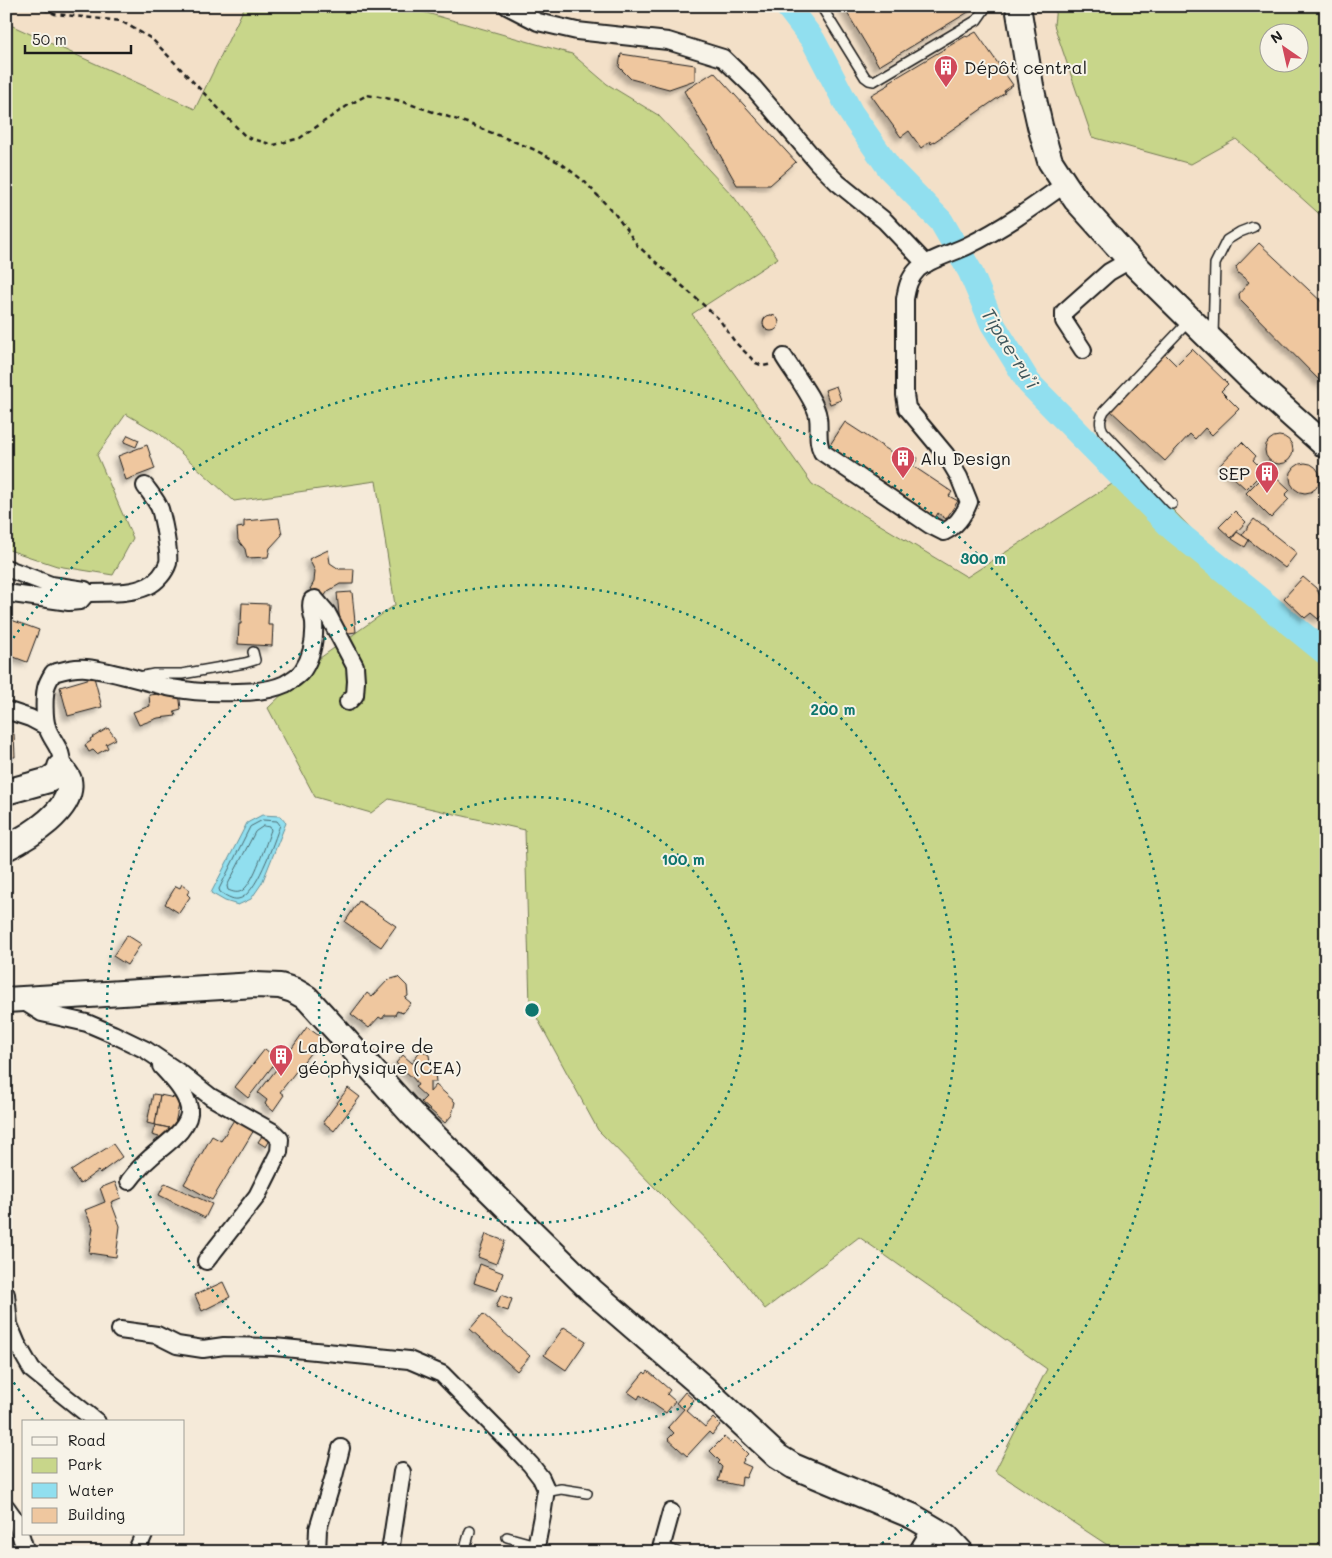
<svg xmlns="http://www.w3.org/2000/svg" width="1332" height="1558" viewBox="0 0 1332 1558" font-family="Mali,sans-serif">
<defs>
<filter id="shadow"><feDropShadow dx="-4.5" dy="4.5" stdDeviation="2.5" flood-color="#0004"/></filter>
</defs>
<rect width="100%" height="100%" fill="#f5ead9"/>
<filter id="ink" filterUnits="userSpaceOnUse"><feTurbulence type="fractalNoise" baseFrequency=".02" numOctaves="2"/><feDisplacementMap in="SourceGraphic" scale="10" xChannelSelector="R" yChannelSelector="G"/><feConvolveMatrix kernelMatrix="1 2 1 2 8 2 1 2 1" color-interpolation-filters="sRGB"/></filter>
<g filter="url(#ink)">
<!-- built -->
<g fill="#f3e0c8">
<path d="M6 6H245L195 109 6 23Z"/>
<path d="M402 6H1056L1054 25 1191 164 1236 139 1326 220V646L1247 586 1134 470 967 577 812 484 692 314 778 258 734 197 658 115 607 84 572 54Z"/>
</g>
<!-- green -->
<g fill="#c8d68a" stroke="#727953" fill-rule="evenodd">
<path d="M245 6H402L572 54 607 84 658 115 734 197 778 258 692 314 812 484 967 577 1134 470 1247 586 1326 646V1552H1118L995 1471 1047 1369 859 1237 765 1309 728 1262 598 1130 530 1005 525 830 389 799 371 813 315 797 268 708 320 658 395 605 376 481 234 501 160 434 126 414 97 455 133 538 113 575 57 566 6 549V23L195 109Z"/>
<path d="M1056 6H1326V220L1236 139 1191 164 1092 137 1054 25ZM1270 32H1300V62H1270Z"/>
</g>
<!-- water -->
<path fill="#91dfef" stroke="#62919b" d="M262 815 280 816 286 823 262 883 251 899 238 905 225 901 211 893 247 823Z"/>
<g fill="none" stroke-linecap="round" stroke-linejoin="round">
<!-- shore -->
<g stroke="#4b6a70" stroke-width="1">
<path d="M263 820 277 821 280 825C274 841 256 897 238 899 232 900 225 895 220 892L219 889 250 827Z"/>
<path d="M264 826 270 827 271 830C266 843 254 882 243 890 238 894 233 892 228 890L227 886 255 832Z"/>
</g>
<!-- river -->
<path stroke="#91dfef" stroke-width="25" d="M787 6 813 40 851 113 890 169 941 221 970 271 992 323 1029 383 1173 529 1326 653"/>
</g>
<!-- building -->
<g fill="#efc79f" stroke="#1c1c1c" filter="url(#shadow)">
<path d="M843 6H976L975 8 879 66Z"/>
<path d="M976 32 1013 85 1004 91 1005 93 931 144 930 141 921 148 909 131 901 137 871 95 890 84 889 82 966 36 967 37Z"/>
<path d="M621 54 695 65V80L669 89 631 79 619 67Z"/>
<path d="M714 72 796 162 770 185H737L684 91Z"/>
<path d="M1259 243 1326 306V379L1322 383 1240 300 1239 294 1249 282 1238 273 1236 267Z"/>
<circle cx="771" cy="323" r="8"/>
<path d="M1192 349 1228 384 1221 391 1239 409 1212 435 1205 428 1195 439 1190 434 1165 461 1109 409 1164 353 1176 365Z"/>
<path d="M836 386 841 400 830 404 825 390Z"/>
<path d="M845 422 902 459 908 451 918 458 913 466 952 492 949 496 958 501 946 519 938 513 935 518 828 448Z"/>
<path d="M128 435 139 440 136 447 124 442Z"/>
<circle cx="1279" cy="450" r="14"/>
<path d="M1242 442 1256 456 1253 460 1264 471 1246 489 1220 465Z"/>
<path d="M147 445 155 469 126 480 118 456Z"/>
<circle cx="1305" cy="478" r="15"/>
<path d="M1269 470 1290 490 1285 495 1289 499 1271 518 1246 493Z"/>
<path d="M1235 511 1246 522 1231 538 1219 527Z"/>
<path d="M279 518 282 535 270 548 268 557 247 558 245 549 238 540 237 528 244 527V521Z"/>
<path d="M1254 519 1297 553 1285 568 1242 535Z"/>
<path d="M1237 532 1249 540 1245 547 1232 539Z"/>
<path d="M328 550 330 563 339 569H354L353 584H340L328 591 324 597 310 589 314 582 315 571 309 559Z"/>
<path d="M1303 577 1316 588 1326 606V611L1318 619 1311 613 1305 618 1284 598Z"/>
<path d="M352 592 356 632 341 634 337 593Z"/>
<path d="M242 603 269 604 268 625H273L272 646 238 644 239 624H241Z"/>
<path d="M6 618 39 630 27 662 6 654Z"/>
<path d="M94 677 102 707 68 716 60 687Z"/>
<path d="M179 692 181 709 174 711 176 716 158 718 139 725 133 712 150 706 149 695Z"/>
<path d="M108 728 116 739 106 744 108 748 97 754 93 750 89 752 85 745 91 741 90 739Z"/>
<path d="M6 734H14L15 757H6Z"/>
<path d="M182 884 190 890 187 894 190 897 179 913 165 904 176 886 180 888Z"/>
<path d="M359 901 396 926 381 947 345 922Z"/>
<path d="M127 935 141 944 127 965 113 956Z"/>
<path d="M398 977 407 986 408 996 405 998 411 1003 403 1013 397 1011 395 1015H385L382 1019 379 1017 369 1028 351 1014 367 993 372 997 388 980Z"/>
<path d="M307 1027 322 1038 280 1092 284 1095 273 1111 265 1104 267 1100 258 1093 279 1066 275 1063 248 1098 235 1087 265 1049 276 1058 277 1057 283 1061Z"/>
<path d="M421 1050 429 1055 430 1062H434L436 1082H430V1092L436 1085 455 1102 452 1115 445 1123 421 1102 426 1097 415 1087 418 1085 414 1079 396 1063 403 1055 412 1063H415L414 1059Z"/>
<path d="M348 1088 360 1097 334 1131 323 1122Z"/>
<path d="M153 1094 160 1095 155 1125 147 1123Z"/>
<path d="M160 1095 180 1099 174 1129 155 1125Z"/>
<path d="M235 1118 254 1130 212 1200 184 1184 212 1136 221 1141Z"/>
<path d="M155 1125 169 1128 166 1139 152 1135Z"/>
<path d="M262 1136 270 1140 266 1147 258 1142Z"/>
<path d="M113 1144 122 1157 100 1173 98 1171 80 1184 71 1171Z"/>
<path d="M115 1182 121 1198 111 1202 120 1226 116 1257 89 1253 93 1228 85 1210 105 1202 100 1188Z"/>
<path d="M165 1183 212 1204 205 1218 159 1195Z"/>
<path d="M486 1234 505 1241 496 1264 478 1257Z"/>
<path d="M480 1264 503 1273 497 1291 474 1283Z"/>
<path d="M223 1282 230 1297 202 1311 195 1295Z"/>
<path d="M501 1295 512 1299 508 1311 496 1307Z"/>
<path d="M483 1314 530 1356 517 1371 470 1329Z"/>
<path d="M564 1327 586 1341 566 1370 544 1355Z"/>
<path d="M648 1371 670 1390 667 1394 675 1401 666 1413 640 1395 638 1399 628 1392 644 1372 646 1374Z"/>
<path d="M685 1392 694 1400 686 1410 705 1427 713 1418 720 1425 712 1435 709 1432 687 1456 668 1439 674 1433 668 1427 684 1409 676 1403Z"/>
<path d="M724 1437 732 1444 735 1441 748 1454 743 1459 744 1460 742 1463 751 1467 746 1478 742 1477 741 1486 718 1481 722 1467 718 1463 720 1461 710 1451Z"/>
</g>
<g fill="none" stroke-linecap="round" stroke-linejoin="round">
<!-- lane casing -->
<g stroke="#1c1c1c" stroke-width="12">
<g id="lane">
<path d="M821 6 865 77 869 80 874 81 977 20 984 10 985 6"/>
<path d="M1213 336 1215 264 1227 240 1240 232 1253 227"/>
<path d="M1172 504 1103 431C1099 423 1100 419 1104 411L1190 320"/>
<path d="M139 677 154 674H182L245 663 255 660 253 652"/>
<path d="M545 1492 561 1489 587 1493"/>
<path d="M507 1537 536 1545"/>
<path d="M662 1546 677 1552"/>
<path d="M464 1552 470 1531"/>
</g>
</g>
<!-- street casing -->
<g stroke="#1c1c1c" stroke-width="20">
<g id="street">
<path d="M507 6 538 22 577 31 668 41 723 58 753 87 817 162 838 183 885 221 926 264"/>
<path d="M1083 350 1064 321V312L1109 272 1130 260"/>
<path d="M784 357C793 372 816 401 818 417 820 429 816 440 822 452L930 525 944 532C957 526 964 515 969 502L959 477 946 455 907 408 905 395V299C907 287 909 278 918 269 928 260 955 252 967 246 1002 229 1033 207 1065 184"/>
<path d="M6 568 51 585 85 590 87 593 80 601 69 602 6 593"/>
<path d="M87 593C108 592 128 595 148 586 157 582 165 572 168 563 170 554 163 519 160 509 157 501 150 493 145 486"/>
<path d="M6 710 30 718 47 727"/>
<path d="M60 767C66 752 51 741 47 727 44 718 44 698 46 688 47 683 50 678 53 673 64 670 74 667 86 668 114 671 144 682 172 688 193 692 215 693 237 692 254 692 270 691 285 684 292 680 299 676 303 670 312 656 315 638 314 622 313 614 309 608 312 600L315 599 327 613 355 666 356 681 355 695 348 702"/>
<path d="M20 999 42 1013 87 1023 113 1034 146 1050 183 1075 211 1097 273 1132 280 1139 279 1152 257 1196 206 1261"/>
<path d="M129 1181C135 1173 142 1165 150 1158 163 1146 192 1128 189 1108 186 1092 171 1077 161 1066"/>
<path d="M6 1294 9 1325 17 1344 32 1370 97 1422"/>
<path d="M120 1330 157 1335 177 1345 203 1349 224 1346 274 1347 409 1360 442 1374 514 1447 531 1465 541 1478 546 1489 542 1516 535 1552"/>
<path d="M6 1507 16 1521 26 1552"/>
<path d="M136 1552 144 1534"/>
<path d="M317 1552 318 1529 334 1476 341 1448"/>
<path d="M390 1552 402 1472"/>
<path d="M660 1552 671 1512"/>
<path d="M917 1552 932 1527"/>
</g>
</g>
<!-- secondary casing -->
<g stroke="#1c1c1c" stroke-width="28">
<g id="secondary">
<path d="M1018 6 1031 86 1040 126 1050 161 1065 184 1076 200 1130 260 1253 381 1326 446"/>
<path d="M6 792 49 780 59 772 60 767C63 771 68 776 69 780 75 810 28 837 6 848"/>
<path d="M6 1000 255 985 280 986 293 990 307 998 339 1033 411 1113 592 1291 703 1387 777 1456 793 1466 912 1516 946 1536 961 1552"/>
</g>
</g>
<!-- path -->
<path stroke="#1c1c1c" stroke-width="2.5" stroke-dasharray="5 4" stroke-linecap="butt" d="M35 6 55 14 121 21 152 39 246 137 274 145 300 138 347 106 367 95 397 100 467 123 533 149 562 164 585 182 615 214 638 246 719 319 735 342 756 363 763 366 772 364"/>
<!-- lane -->
<use href="#lane" stroke="#f7f3e8" stroke-width="9"/>
<!-- street -->
<use href="#street" stroke="#f7f3e8" stroke-width="16"/>
<!-- secondary -->
<use href="#secondary" stroke="#f7f3e8" stroke-width="24"/>
</g>
</g>
<!-- distance rings -->
<g fill="none" stroke="#0f766e" stroke-width="2.5" stroke-dasharray="2.5 5">
<circle cx="532" cy="1010" r="213"/>
<circle cx="532" cy="1010" r="425"/>
<path d="M43 1420A638 638 0 0 1 9 1376M9 644A638 638 0 1 1 870 1551"/>
</g>
<!-- icons -->
<defs>
<g id="building-pin" transform="scale(1.25)"><path d="M0 17L-7.5 6A9.5 9.5 0 1 1 7.5 6Z" fill="#d1495b" stroke="#f7f3e8"/><path d="M-4-6H4V6H1V3H-1V6H-4ZM-2.5-4.3h1.7v1.8h-1.7ZM.8-4.3h1.7v1.8H.8ZM-2.5-1h1.7V.8h-1.7ZM.8-1h1.7V.8H.8Z" fill="#fff"/></g>
</defs>
<g fill-rule="evenodd">
<use href="#building-pin" x="946" y="67"/>
<use href="#building-pin" x="903" y="458"/>
<use href="#building-pin" x="1267" y="473"/>
<use href="#building-pin" x="281" y="1056"/>
</g>
<g text-anchor="middle" dominant-baseline="central" stroke-width="4" stroke-linejoin="round" paint-order="stroke">
<!-- poi labels -->
<g font-size="18" fill="#1c1c1c" stroke="#f7f3e8" text-anchor="start">
<text x="964" y="67">Dépôt central</text>
<text x="920" y="458">Alu Design</text>
<text x="1250" y="473" text-anchor="end">SEP</text>
<text x="298" y="1046">Laboratoire de<tspan x="298" dy="21">géophysique (CEA)</tspan></text>
</g>
<!-- water labels -->
<g font-size="19" font-style="italic" fill="#3f565b" stroke="#f7f3e8">
<text transform="translate(1011 348) rotate(58)">Tipae-ru’i</text>
</g>
</g>
<circle cx="532" cy="1010" r="8" fill="#0f766e" stroke="#f7f3e8" stroke-width="2.5"/>
<g font-size="15" text-anchor="middle" font-weight="bold" fill="#0f766e" stroke="#f7f3e8" stroke-width="4" stroke-linejoin="round" paint-order="stroke">
<text x="983" y="564">300 m</text>
<text x="833" y="715">200 m</text>
<text x="683" y="865">100 m</text>
</g>
<!-- margin -->
<rect width="1332" height="1558" fill="none" stroke="#f7f3e8" stroke-width="25"/>
<rect x="12" y="12" width="1307" height="1533" fill="none" stroke="#1c1c1c" stroke-width="2" filter="url(#ink)"/>
<!-- legend -->
<rect x="22" y="1420" width="162" height="115" fill="#f7f3e8" stroke="#9f9d96"/>
<rect x="32" y="1437" width="25" height="8" fill="#f7f3e8" stroke="#9f9d96"/>
<text x="68" y="1446" font-size="15" fill="#1c1c1c">Road</text>
<rect x="32" y="1458" width="25" height="15" fill="#c8d68a" stroke="#9f9d96"/>
<text x="68" y="1470" font-size="15" fill="#1c1c1c">Park</text>
<rect x="32" y="1483" width="25" height="15" fill="#91dfef" stroke="#9f9d96"/>
<text x="68" y="1496" font-size="15" fill="#1c1c1c">Water</text>
<rect x="32" y="1508" width="25" height="15" fill="#efc79f" stroke="#9f9d96"/>
<text x="68" y="1520" font-size="15" fill="#1c1c1c">Building</text>
<!-- north arrow -->
<g transform="translate(1284 48) rotate(326)"><circle r="24" fill="#f7f3e8" stroke="#9f9d96"/>
<path d="M0-4L9 19L0 12L-9 19Z" fill="#d1495b"/>
<text y="-8" font-size="14" font-weight="bold" text-anchor="middle" fill="#1c1c1c">N</text>
</g>
<!-- scale -->
<path d="M25 45v8h106v-8" fill="none" stroke="#1c1c1c" stroke-width="2.5"/>
<text x="32" y="45" font-size="15" fill="#1c1c1c" stroke="#f7f3e8" stroke-width="4" paint-order="stroke">50 m</text>
</svg>
